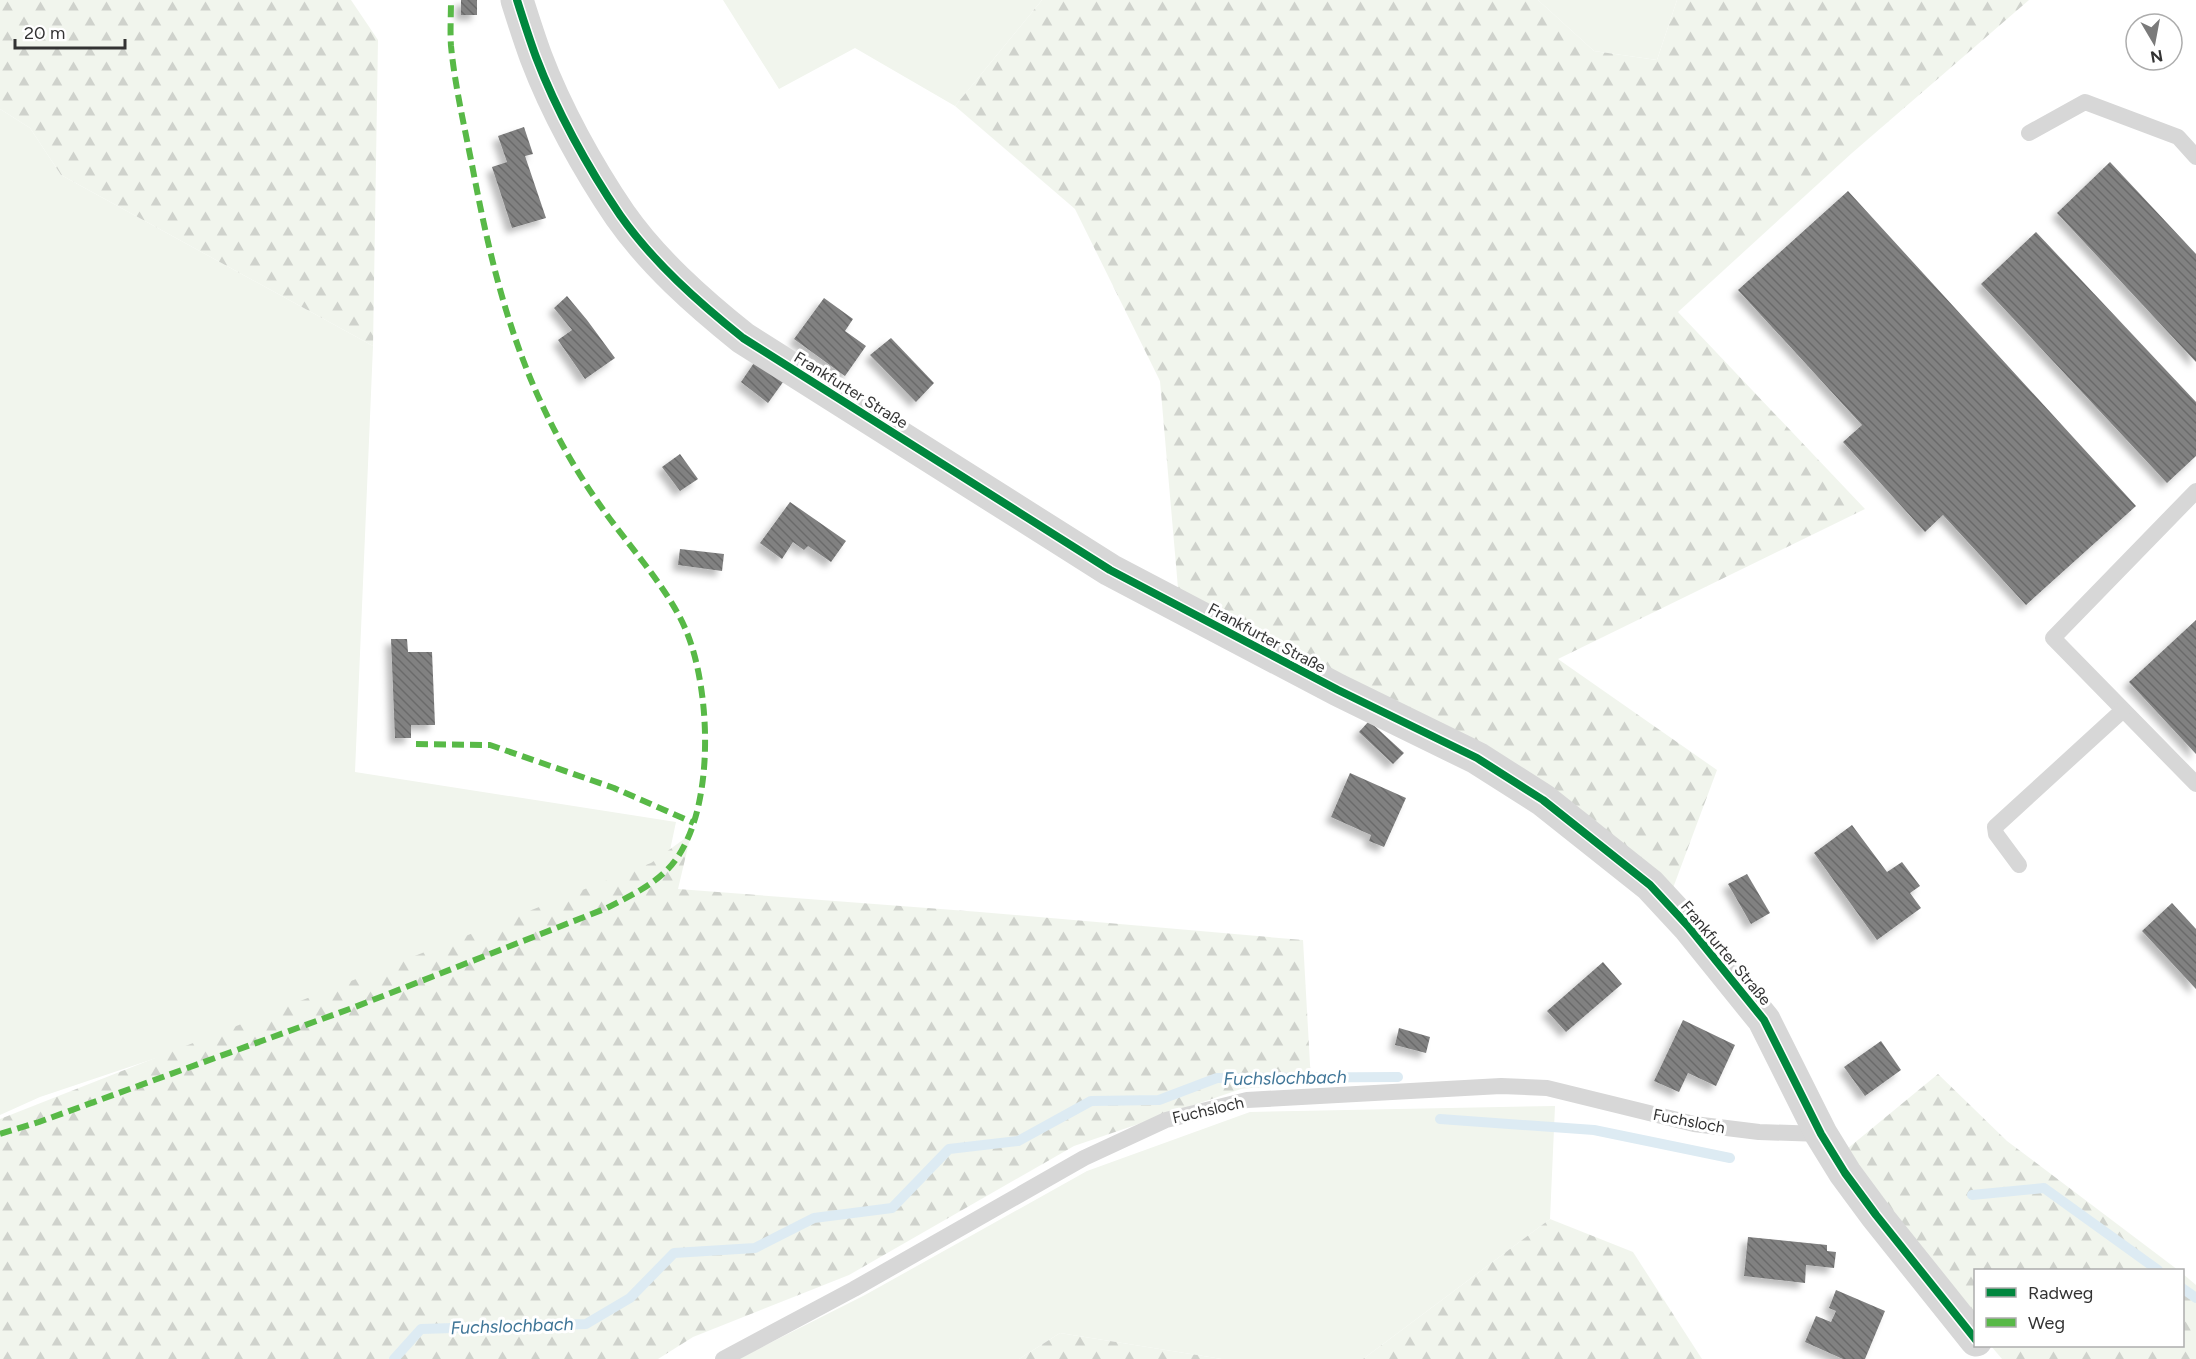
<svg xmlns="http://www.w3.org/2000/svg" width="2196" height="1359" viewBox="0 0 2196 1359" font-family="Figtree,sans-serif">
<defs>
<pattern id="forest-firs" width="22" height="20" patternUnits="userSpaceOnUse" patternTransform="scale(1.5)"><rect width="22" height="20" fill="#f1f5ed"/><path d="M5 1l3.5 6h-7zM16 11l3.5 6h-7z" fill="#cfd2cc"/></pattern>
<pattern id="building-back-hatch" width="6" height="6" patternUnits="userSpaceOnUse" patternTransform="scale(1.5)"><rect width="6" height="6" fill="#818181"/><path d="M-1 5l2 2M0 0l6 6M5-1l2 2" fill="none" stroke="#6a6a6a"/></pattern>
<filter id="shadow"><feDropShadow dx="-5.5" dy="5.5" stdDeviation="3" flood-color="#0004"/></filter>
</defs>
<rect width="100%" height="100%" fill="#fff"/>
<!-- green -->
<g fill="#f1f5ed">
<path d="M723 0H1042L955 106 855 48 779 89Z"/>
<path d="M1538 0H1677L1657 60 1594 51Z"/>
<path d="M0 109 30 128 61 175 373 346 355 772 676 822 662 888 40 1097 0 1115Z"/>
<path d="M1555 1106 1550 1219 1363 1359H1222L1060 1333 1019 1359H738L865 1295 1087 1171 1250 1112Z"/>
</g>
<!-- forest -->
<g fill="url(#forest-firs)">
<path d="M0 0H351L378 40 373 346 61 175 30 128 0 109Z"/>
<path d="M1042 0H1538L1594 51 1657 60 1677 0H2029L1852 153 1678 312 1865 509 1558 659 1717 770 1673 888 1178 588 1160 381 1075 209 955 106Z"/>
<path d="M691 834 678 889 980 912 1303 940 1311 1082 1241 1089 1074 1146 849 1275 693 1337 658 1359H0V1119L651 863Z"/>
<path d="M1938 1074 2007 1141 2178 1270H1976L1975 1327 1847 1149Z"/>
<path d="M1550 1219 1633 1252 1702 1359H1363Z"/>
<path d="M2183 1274 2196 1285V1359H2002L1991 1346H2182Z"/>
<path d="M1060 1333 1222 1359H1019Z"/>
</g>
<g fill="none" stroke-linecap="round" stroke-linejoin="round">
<!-- stream -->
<g stroke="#ddebf3" stroke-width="10">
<path d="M1440 1119 1594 1130 1730 1158"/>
<path d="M1972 1195 2044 1188 2158 1270"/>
<path d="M2182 1288 2196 1298"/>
<path d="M394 1359 421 1329 586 1324 630 1298 674 1253 755 1248 814 1218 892 1208 949 1149 1018 1141 1091 1101 1159 1100 1217 1078 1398 1077"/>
</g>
</g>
<!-- building -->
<g fill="url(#building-back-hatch)" filter="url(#shadow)">
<rect x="461" y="0" width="16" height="15"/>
<path d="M524 127 533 154 525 156 546 218 512 228 492 167 507 162 498 136Z"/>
<path d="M2110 162 2196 254V362L2057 213Z"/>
<path d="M1848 191 2136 506 2026 605 1943 515 1925 532 1843 442 1862 425 1738 290Z"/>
<path d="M2036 232 2196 402V456L2167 483 1981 284Z"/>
<path d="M567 296 587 320 615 358 585 379 558 340 572 330 554 308Z"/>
<path d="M824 298 853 319 845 331 866 346 845 376 794 339Z"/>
<path d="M891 338 934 383 916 402 870 355Z"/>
<path d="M758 357 786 378 768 403 741 382Z"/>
<path d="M680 454 698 479 680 491 662 467Z"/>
<path d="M790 502 846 541 831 562 808 546 804 550 793 542 782 559 760 543Z"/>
<path d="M680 549 724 554 722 571 678 565Z"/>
<path d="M2196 620V754L2129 682Z"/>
<path d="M391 639H407L408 652H432L435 725H411V738H395Z"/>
<path d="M1369 721 1404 753 1393 764 1359 732Z"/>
<path d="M1350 773 1406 798 1384 847 1369 841 1371 835 1331 817Z"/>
<path d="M1852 825 1887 872 1902 862 1920 886 1910 893 1921 908 1877 940 1814 853Z"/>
<path d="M1747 874 1770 913 1751 924 1728 884Z"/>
<path d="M2172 903 2196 929V989L2142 931Z"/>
<path d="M1603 962 1622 984 1566 1032 1547 1011Z"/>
<path d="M1683 1020 1735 1045 1716 1086 1688 1073 1679 1092 1654 1081Z"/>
<path d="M1399 1028 1430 1037 1426 1053 1395 1045Z"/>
<path d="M1881 1041 1901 1070 1865 1096 1844 1067Z"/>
<path d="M1748 1237 1827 1245V1251L1836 1252 1834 1268 1806 1265 1805 1283 1744 1276Z"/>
<path d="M1836 1290 1885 1311 1865 1359H1843L1805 1342 1816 1316 1831 1322 1836 1311 1829 1308Z"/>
</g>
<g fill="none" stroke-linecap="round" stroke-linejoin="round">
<!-- lane -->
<g stroke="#d7d7d7" stroke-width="16">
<path d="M2029 133 2085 102 2178 137 2196 157"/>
<path d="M2196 491 2053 638 2196 784"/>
<path d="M2019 865 1996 834 1995 827 2123 710"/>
<path d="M723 1359 854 1289 1084 1158 1166 1120 1247 1100 1501 1086 1547 1088 1694 1124 1759 1132 1821 1134"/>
</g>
<!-- street -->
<path stroke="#d7d7d7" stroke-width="33" d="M517 0C523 19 529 38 536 57 556 110 588 168 620 215 653 262 698 302 743 338L1110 570 1338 690 1477 758 1543 800 1650 885 1688 926 1764 1020 1821 1134 1845 1173 1876 1215 1976 1340"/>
<!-- quiet -->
<g stroke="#58b947" stroke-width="6" stroke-dasharray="12 6" stroke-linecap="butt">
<path d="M416 744 490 745 614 788 694 823"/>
<path d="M0 1134 39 1122 355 1007 607 908C628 897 650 887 667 870 717 820 712 689 685 628 667 587 628 545 602 508 572 466 546 418 527 370 501 305 486 238 473 170 465 129 455 87 451 46 450 31 451 15 451 0"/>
</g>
<!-- cycleway casing -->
<g stroke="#fff" stroke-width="11">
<path id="cycleway" d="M517 0C523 19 529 38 536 57 556 110 588 168 620 215 653 262 698 302 743 338L1110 570 1338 690 1477 758 1543 800 1650 885 1688 926 1764 1020 1821 1134 1845 1173 1876 1215 1976 1340"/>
</g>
<!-- cycleway -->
<use href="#cycleway" stroke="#00873e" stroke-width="8"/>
</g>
<g text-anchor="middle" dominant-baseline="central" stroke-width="6" stroke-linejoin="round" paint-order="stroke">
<!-- street labels -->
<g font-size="16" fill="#333" stroke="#fff">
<text transform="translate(851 390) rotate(32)">Frankfurter Straße</text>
<text transform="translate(1267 638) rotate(28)">Frankfurter Straße</text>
<text transform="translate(1726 953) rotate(50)">Frankfurter Straße</text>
<text transform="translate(1208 1110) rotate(-13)">Fuchsloch</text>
<text transform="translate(1689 1121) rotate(11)">Fuchsloch</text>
</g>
<!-- water labels -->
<g font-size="18" font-style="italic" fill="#3f7597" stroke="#fff">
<text transform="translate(1285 1078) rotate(-1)">Fuchslochbach</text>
<text transform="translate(512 1326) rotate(-2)">Fuchslochbach</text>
</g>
</g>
<!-- legend -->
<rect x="1974" y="1269" width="210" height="78" fill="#ffffff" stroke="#adadad" stroke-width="1.5"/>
<rect x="1986" y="1288" width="30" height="9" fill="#00873e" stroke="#adadad" stroke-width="1.5"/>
<text x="2028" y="1299" font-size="18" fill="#333333">Radweg</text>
<rect x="1986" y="1318" width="30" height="9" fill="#58b947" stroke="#adadad" stroke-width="1.5"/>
<text x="2028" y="1329" font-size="18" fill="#333333">Weg</text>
<!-- north arrow -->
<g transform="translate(2154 42) rotate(170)"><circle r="28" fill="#ffffff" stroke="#adadad" stroke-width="1.5"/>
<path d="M0-4.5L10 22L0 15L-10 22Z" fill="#7a7a7a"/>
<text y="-9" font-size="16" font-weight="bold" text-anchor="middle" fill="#333333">N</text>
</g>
<!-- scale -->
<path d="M15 39v9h110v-9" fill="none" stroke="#333333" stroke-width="3"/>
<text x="24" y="39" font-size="18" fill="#333333" stroke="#ffffff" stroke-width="4.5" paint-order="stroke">20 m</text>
</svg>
